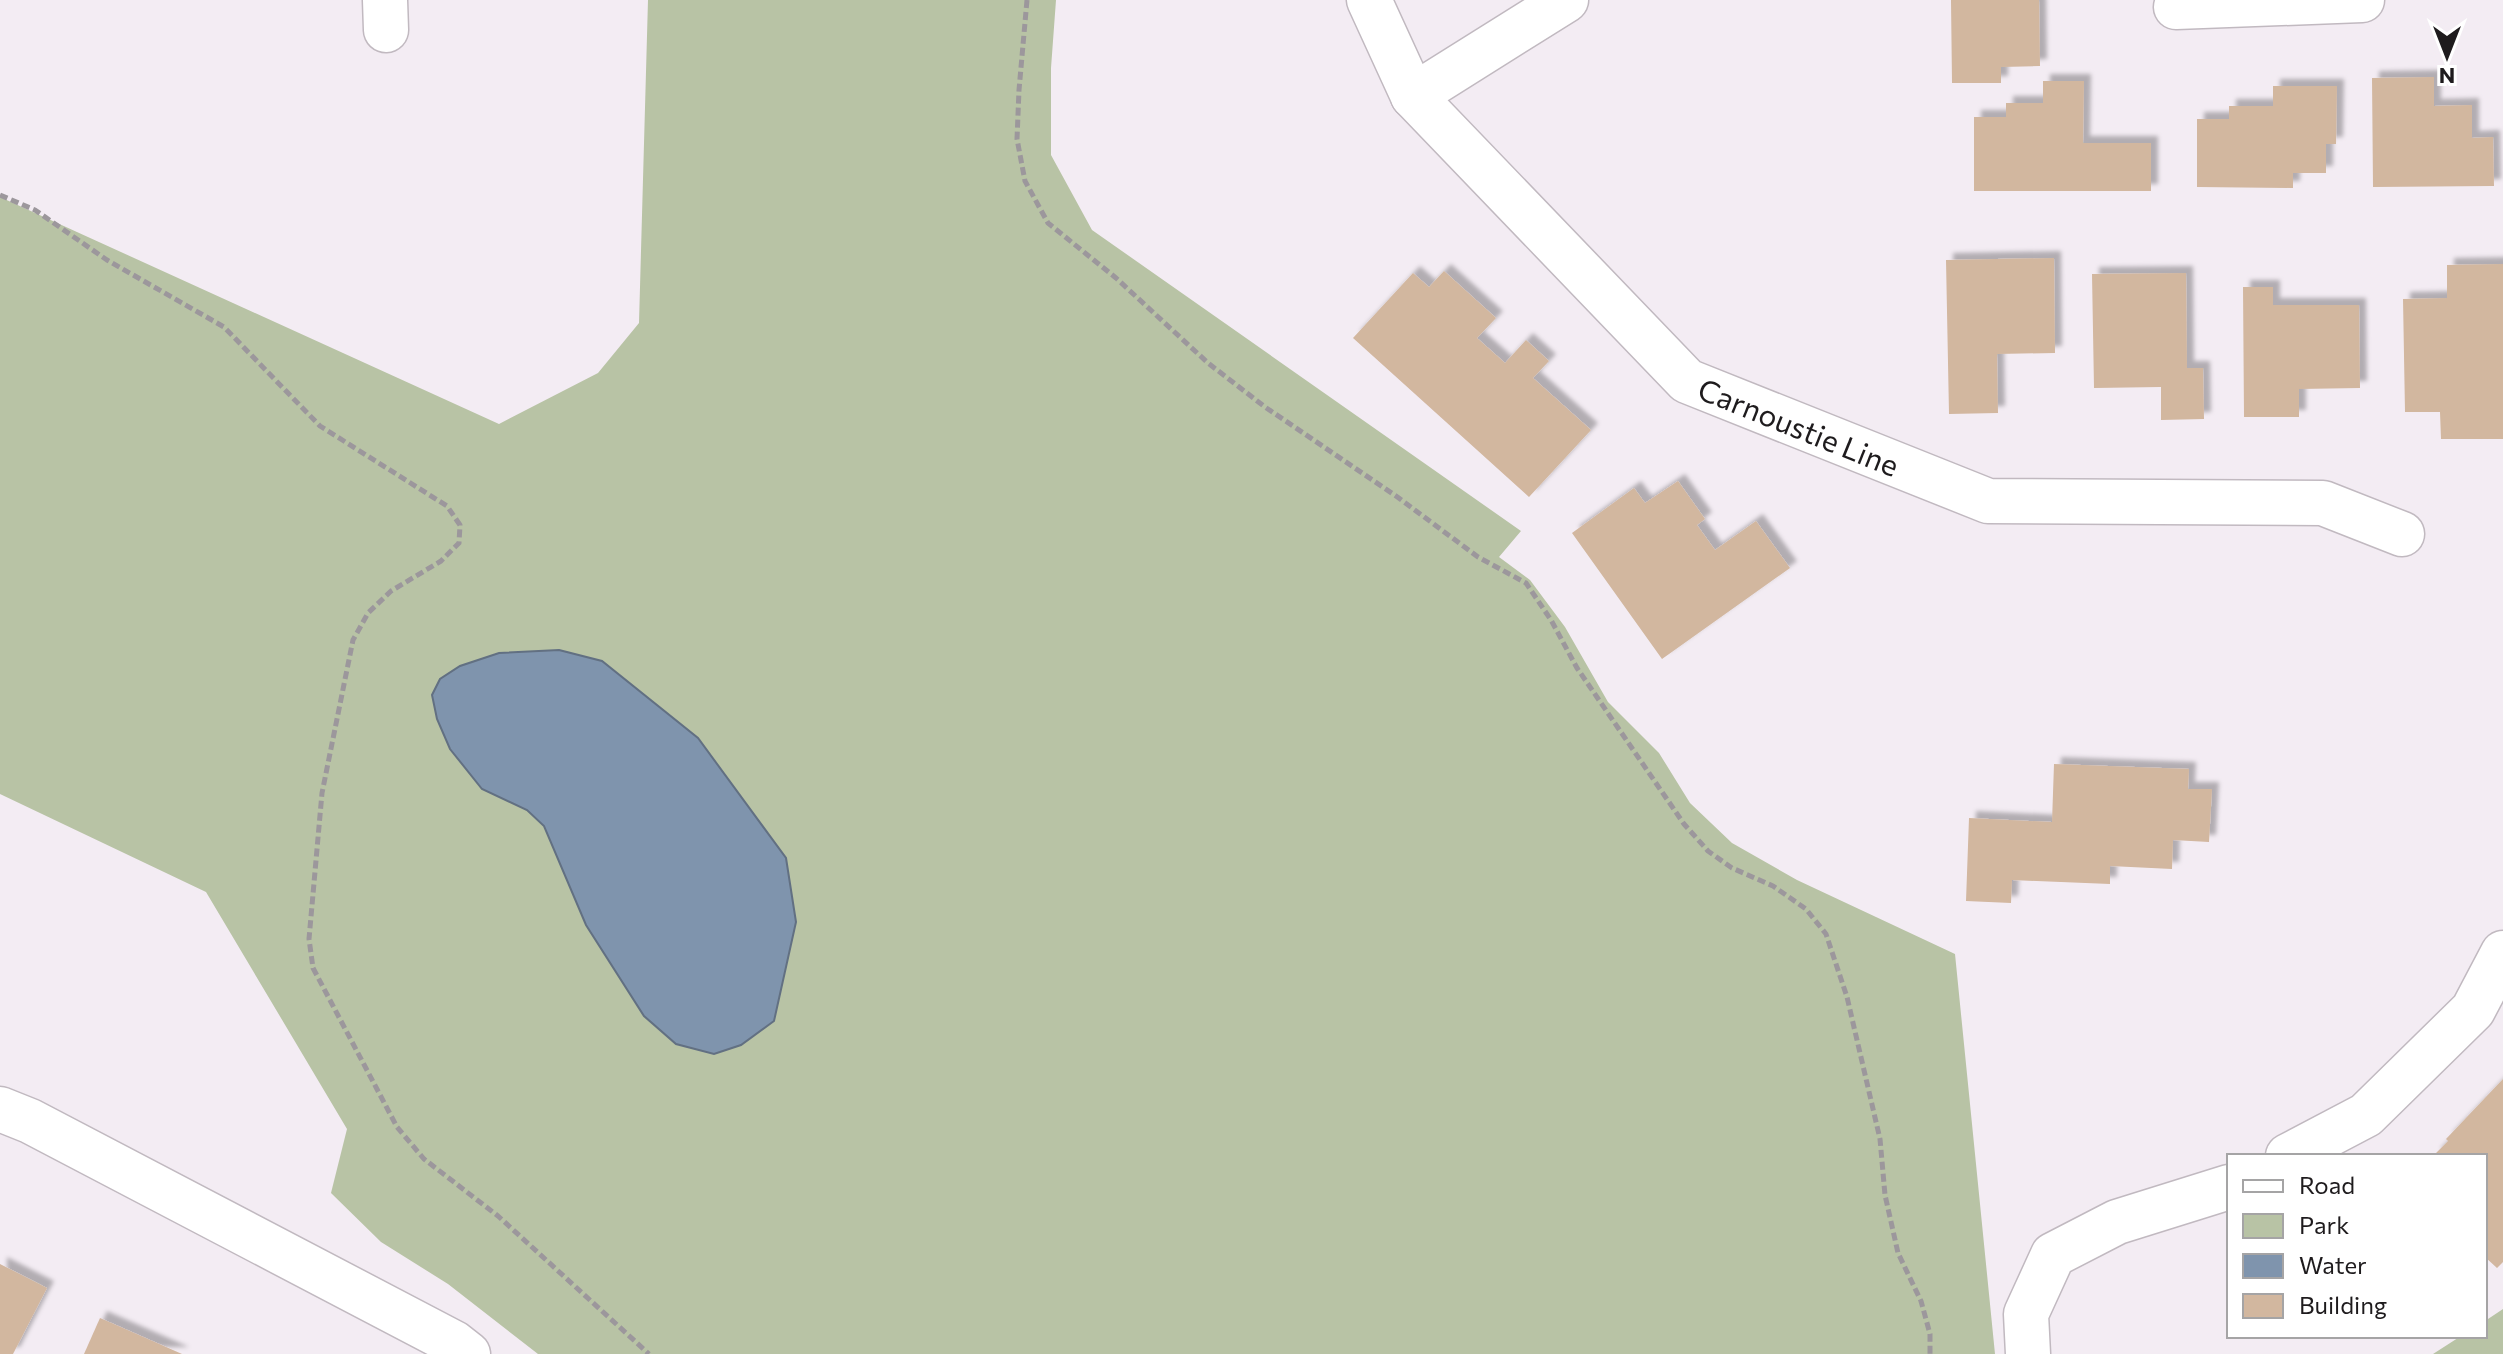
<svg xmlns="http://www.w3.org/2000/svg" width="2503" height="1354" viewBox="0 0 2503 1354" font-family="Commissioner,sans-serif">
<defs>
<filter id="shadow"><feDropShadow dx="7" dy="-7" stdDeviation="2" flood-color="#0004"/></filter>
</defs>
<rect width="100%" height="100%" fill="#f3ecf3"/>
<!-- green -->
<g fill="#b8c3a5">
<path d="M648 0H1056L1051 68V155L1092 230 1521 531 1499 557 1530 580 1565 627 1608 702 1659 753 1690 803 1732 843 1797 880 1955 954 1995 1354H538L448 1284 381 1242 331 1193 347 1129 206 892 0 794V197L499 424 598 373 639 323Z"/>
<path d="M2503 1309V1354H2433L2461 1336H2485V1321Z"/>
</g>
<!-- water -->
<path fill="#7f94ad" stroke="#627082" stroke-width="2" d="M559 650 602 661 698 738 786 858 796 922 774 1021 741 1045 714 1054 676 1044 644 1016 586 925 544 826 527 810 482 789 450 749 437 719 432 695 440 679 460 666 499 653Z"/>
<!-- building -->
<g fill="#d2b79f" filter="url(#shadow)">
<path d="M1951 0H2039L2040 66 2001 67V83H1952Z"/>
<path d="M2434 77V106L2472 105V138L2493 137 2494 186 2373 187 2372 78Z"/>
<path d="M2043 81H2084L2083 143H2151V191H1974V117H2006V103H2043Z"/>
<path d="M2273 86H2337L2336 144H2326V173H2293V188L2197 187V119H2229V106H2273Z"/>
<path d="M2054 258 2055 353 1997 354 1998 413 1949 414 1946 260Z"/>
<path d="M2503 264V439H2441L2440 412H2405L2403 299 2447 298V265Z"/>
<path d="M1444 271 1496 318 1477 338 1505 363 1526 340 1549 361 1533 378 1591 430 1529 497 1353 338 1413 273 1429 287Z"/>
<path d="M2186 273 2187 368H2203L2204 419 2161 420V387L2094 388 2092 274Z"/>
<path d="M2243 287H2273V305H2359L2360 388 2299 389V417H2244Z"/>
<path d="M1678 481 1705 519 1697 525 1715 550 1756 521 1790 568 1662 659 1572 533 1634 488 1645 503Z"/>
<path d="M2054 764 2189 769 2188 789H2212L2209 842 2173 840 2172 869 2110 866V884L2012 880 2011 903 1966 901 1969 818 2052 822Z"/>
<path d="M2503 1079V1262L2497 1268 2485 1257V1156H2433L2448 1141 2446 1139Z"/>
<path d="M0 1264 47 1288 13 1354H0Z"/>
<path d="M100 1318 182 1354H84Z"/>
</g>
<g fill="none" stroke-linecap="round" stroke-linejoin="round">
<!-- minor casing -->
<g stroke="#c1b9c0" stroke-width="47">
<g id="minor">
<path d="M385 0 386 30"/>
<path d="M1369 0 1413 96 1687 381 1988 501 2323 503 2402 534"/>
<path d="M2176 7 2362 0"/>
<path d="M1413 96 1566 0"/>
<path d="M0 1109 30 1121 454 1343 468 1354"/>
<path d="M2288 1156 2366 1115 2473 1010 2503 953"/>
<path d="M2028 1354 2026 1314 2053 1255 2117 1222 2229 1187"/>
</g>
</g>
<!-- path -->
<g stroke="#9c979c" stroke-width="5" stroke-dasharray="8 4" stroke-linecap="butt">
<path d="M1027 0 1019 90 1017 139 1025 181 1048 223 1116 278 1208 363 1265 407 1396 496 1478 557 1526 583 1551 620 1577 668 1684 824 1708 851 1732 868 1773 886 1806 909 1826 934 1847 997 1880 1139 1885 1195 1898 1253 1921 1301 1930 1334V1354"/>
<path d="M0 195 35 210 107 260 224 327 320 426 447 506 460 525 459 543 441 561 391 591 368 613 353 640 322 793 309 939 313 968 397 1127 424 1159 498 1216 649 1354"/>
</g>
<!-- minor -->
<use href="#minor" stroke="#fff" stroke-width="44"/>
</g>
<g text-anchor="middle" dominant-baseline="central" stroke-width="7" stroke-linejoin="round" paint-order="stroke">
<!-- street labels -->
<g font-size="30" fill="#1e1b1d" stroke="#fff">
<text transform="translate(1799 426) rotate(22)">Carnoustie Line</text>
</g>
</g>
<!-- legend -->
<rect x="2227" y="1154" width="260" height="184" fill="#ffffff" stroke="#a5a4a5" stroke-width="2"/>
<rect x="2243" y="1180" width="40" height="12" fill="#ffffff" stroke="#a5a4a5" stroke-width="2"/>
<text x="2299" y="1194" font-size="24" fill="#1e1b1d">Road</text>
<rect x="2243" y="1214" width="40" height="24" fill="#b8c3a5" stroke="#a5a4a5" stroke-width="2"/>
<text x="2299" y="1234" font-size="24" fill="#1e1b1d">Park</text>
<rect x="2243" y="1254" width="40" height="24" fill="#7f94ad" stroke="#a5a4a5" stroke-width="2"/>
<text x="2299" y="1274" font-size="24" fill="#1e1b1d">Water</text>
<rect x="2243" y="1294" width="40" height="24" fill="#d2b79f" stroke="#a5a4a5" stroke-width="2"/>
<text x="2299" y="1314" font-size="24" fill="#1e1b1d">Building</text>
<!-- north arrow -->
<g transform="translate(2447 56) rotate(180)" stroke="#ffffff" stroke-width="6" paint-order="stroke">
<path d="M0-6L14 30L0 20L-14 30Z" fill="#1e1b1d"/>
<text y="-12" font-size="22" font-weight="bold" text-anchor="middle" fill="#1e1b1d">N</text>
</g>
</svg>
